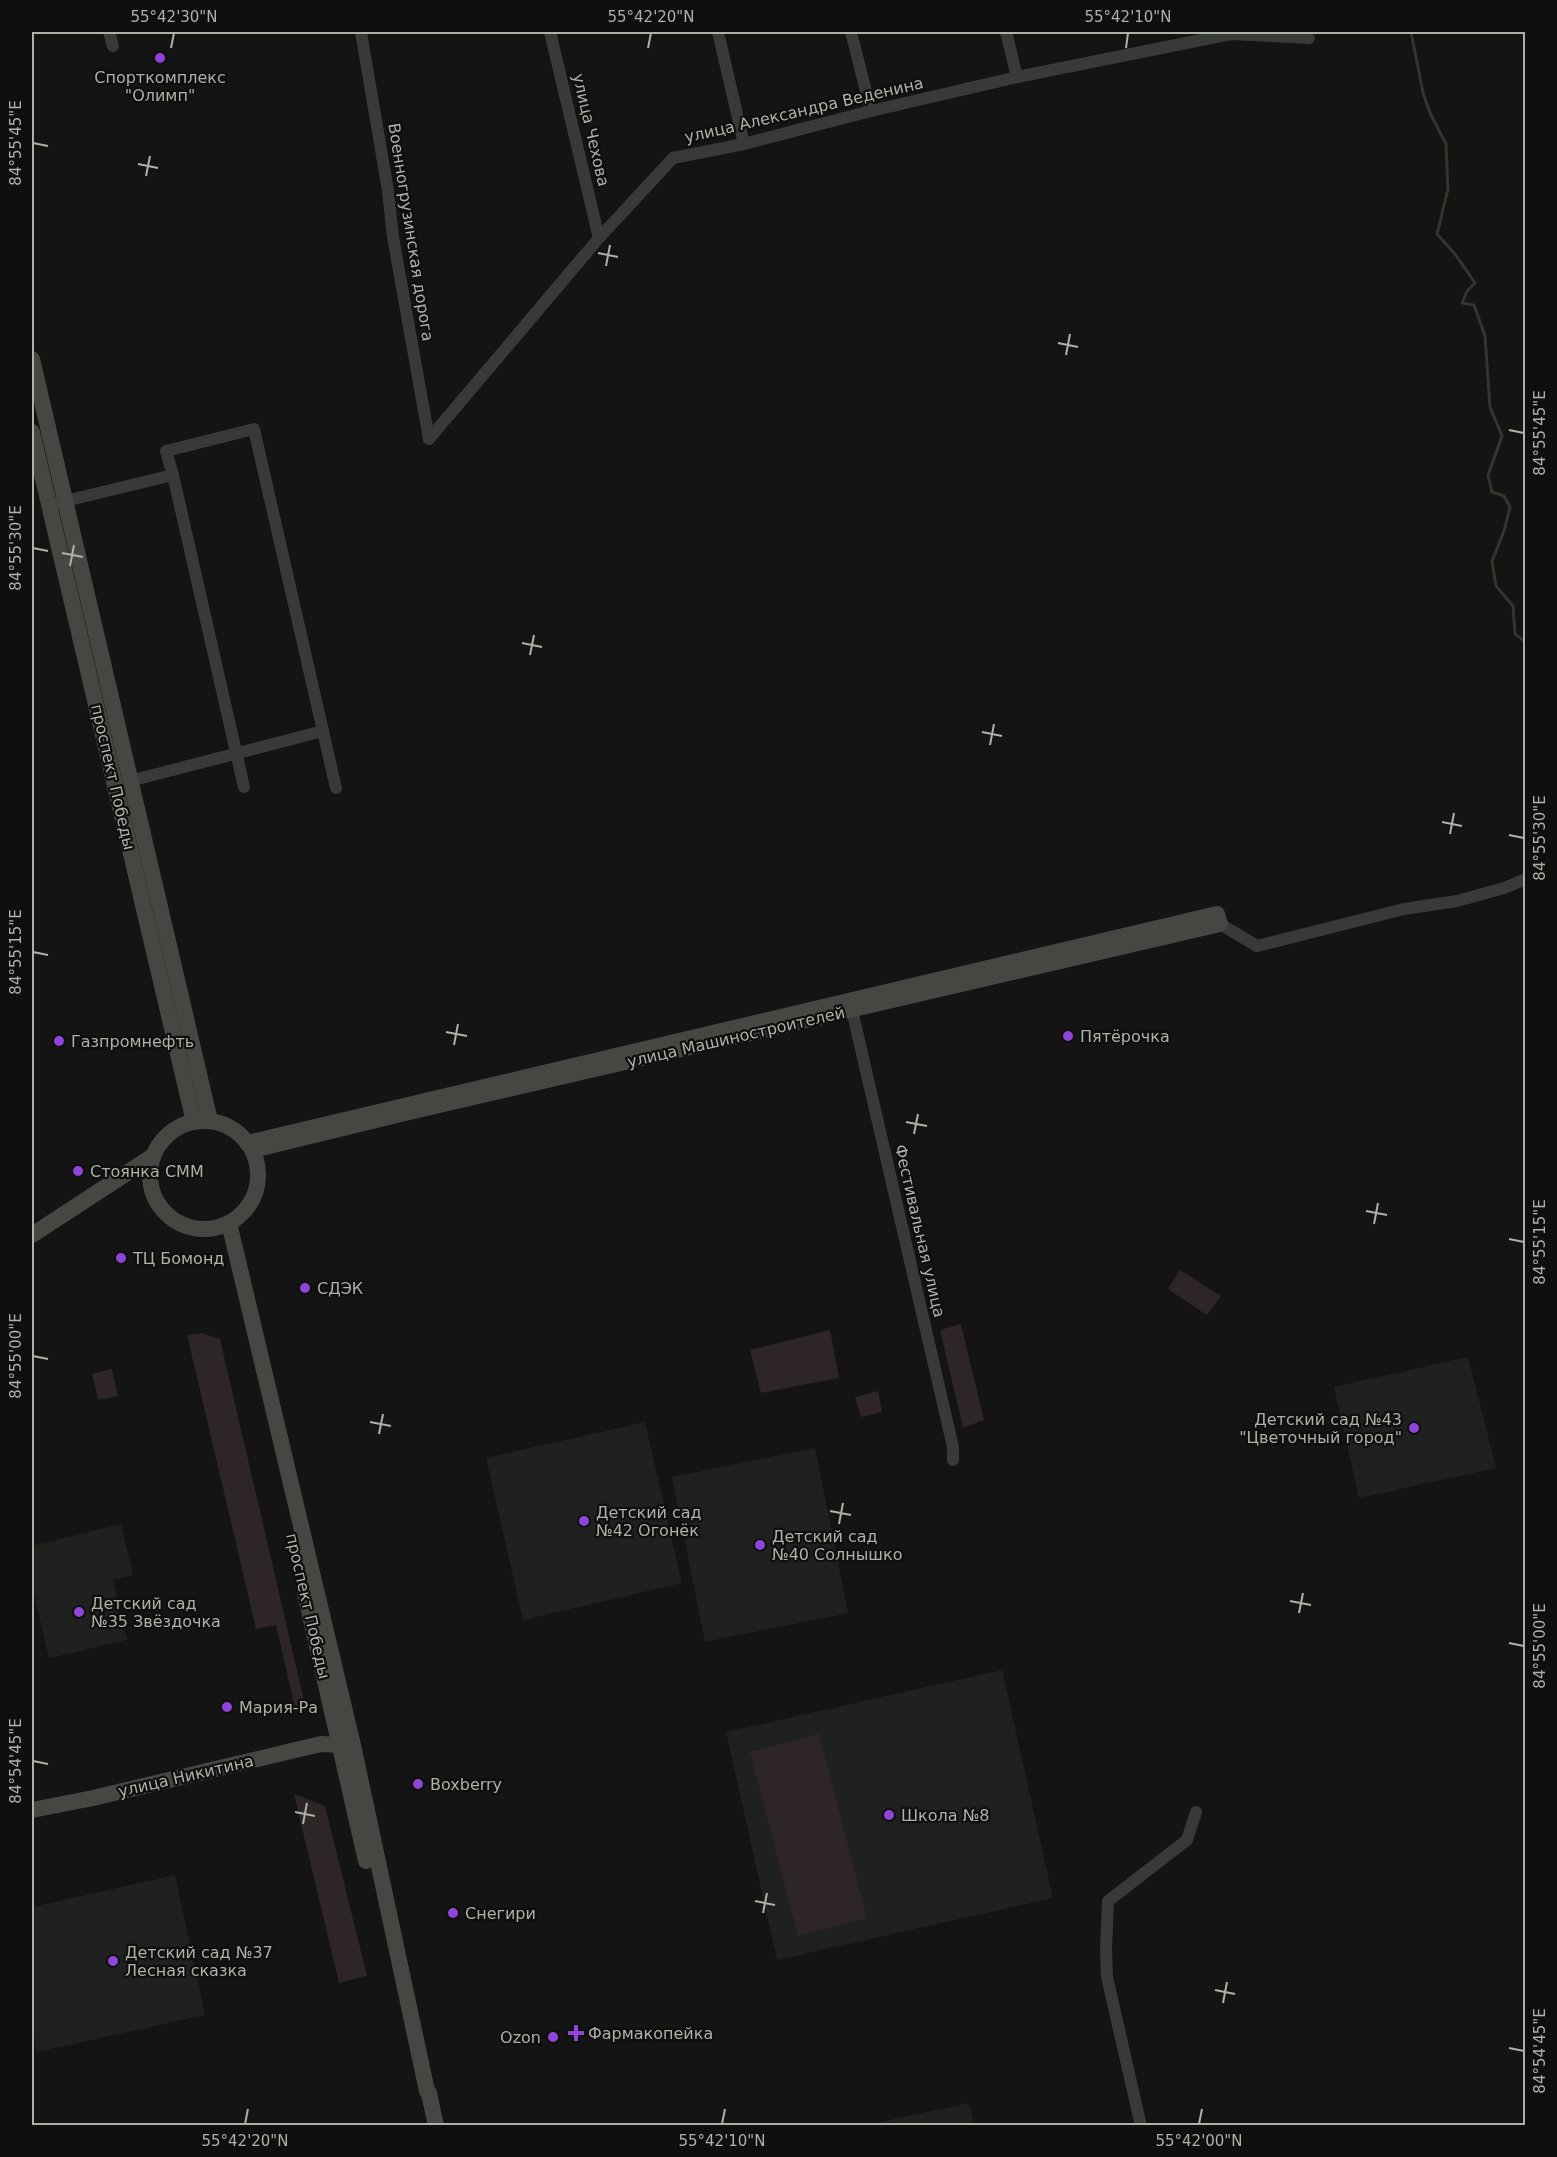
<svg xmlns="http://www.w3.org/2000/svg" width="1557" height="2157" viewBox="0 0 1557 2157" font-family="'DejaVu Sans',sans-serif">
<rect width="100%" height="100%" fill="#131413"/>
<!-- built -->
<g fill="#1f211f">
<path d="M1468 1357 1496 1468 1359 1498 1334 1387Z"/>
<path d="M645 1422 682 1583 523 1620 486 1458Z"/>
<path d="M815 1448 848 1613 705 1642 672 1477Z"/>
<path d="M121 1524 133 1575 113 1580 127 1640 49 1658 32 1585V1546Z"/>
<path d="M1002 1670 1053 1898 777 1960 726 1732Z"/>
<path d="M175 1875 205 2015 37 2052 32 2028V1907Z"/>
<path d="M969 2103 974 2125H867Z"/>
</g>
<!-- green -->
<g fill="#2d2526">
<path d="M1180 1270 1221 1296 1207 1315 1168 1289Z"/>
<path d="M961 1324 984 1420 963 1428 940 1330Z"/>
<path d="M830 1330 839 1378 761 1393 750 1350Z"/>
<path d="M202 1333 220 1339 306 1709 296 1712 276 1625 256 1629 187 1335Z"/>
<path d="M112 1369 118 1396 98 1400 92 1374Z"/>
<path d="M878 1391 882 1412 861 1417 855 1397Z"/>
<path d="M819 1734 867 1918 798 1936 750 1752Z"/>
<path d="M294 1794 325 1806 367 1976 339 1983Z"/>
</g>
<g fill="none" stroke-linecap="round" stroke-linejoin="round">
<!-- stream -->
<path stroke="#33362b" stroke-width="3" d="M1411 32 1423 93 1430 113 1446 144 1448 189 1437 234 1455 254 1475 283 1467 291 1462 303 1474 305 1485 336 1490 407 1502 436 1488 475 1492 492 1504 496 1510 507 1504 531 1492 561 1496 586 1513 606 1515 634 1526 642"/>
<!-- street -->
<g stroke="#373a36" stroke-width="12">
<path d="M109 32 113 46"/>
<path d="M361 32 388 191 393 237 429 439"/>
<path d="M550 32 599 238"/>
<path d="M718 32 744 144"/>
<path d="M851 32 871 111"/>
<path d="M1006 32 1017 77"/>
<path d="M429 439 599 238 673 158 744 144 871 111 1017 77 1231 34 1309 38"/>
<path d="M173 475 244 787"/>
<path d="M57 503 173 475 166 451 254 429 336 788"/>
<path d="M130 781 323 731"/>
<path d="M1220 924 1257 946 1404 909 1457 901 1504 888 1526 879"/>
<path d="M852 1010 953 1447V1460"/>
<path d="M1141 2126 1107 1977 1106 1949 1108 1901 1187 1840 1196 1812"/>
</g>
<!-- secondary -->
<g stroke="#454842" stroke-width="16">
<path d="M32 359 210 1121"/>
<path d="M32 432 194 1122"/>
<circle cx="204" cy="1175" r="54"/>
<path d="M247 1143 1217 914 1220 924 405 1113 253 1150"/>
<path d="M229 1223 353 1745 427 2091 429 2093 436 2126"/>
<path d="M32 1235 153 1156"/>
<path d="M305 1593 366 1861"/>
<path d="M32 1810 93 1798 321 1744 339 1745"/>
</g>
</g>
<!-- ticks -->
<path fill="none" stroke="#acb2a6" stroke-width="2" d="M171 48 174 33M648 48 651 33M1126 48 1128 33M33 143 48 146M138 164 158 168M146 176 150 156M598 253 618 257M606 266 610 245M1058 343 1078 347M1066 355 1070 334M1509 430 1524 433M33 548 48 551M62 553 83 557M70 566 74 545M522 643 542 647M530 655 534 635M982 732 1002 736M990 745 994 724M1442 822 1462 826M1450 834 1454 813M1509 835 1524 838M33 952 48 955M446 1032 467 1036M454 1045 458 1024M906 1122 927 1126M914 1134 918 1114M1366 1211 1387 1215M1374 1224 1378 1203M1509 1239 1524 1242M33 1356 48 1359M370 1422 391 1426M379 1434 383 1414M830 1511 851 1515M839 1524 843 1503M1290 1601 1311 1605M1299 1613 1303 1593M1509 1643 1524 1646M33 1761 48 1764M295 1812 315 1816M303 1824 307 1803M755 1901 775 1905M763 1913 767 1893M1215 1990 1235 1994M1223 2003 1227 1982M1509 2048 1524 2051M245 2124 248 2109M722 2124 725 2109M1199 2124 1202 2109"/>
<!-- markers -->
<g fill="#8f45d9" stroke="#0e0f0e" stroke-width="2">
<circle cx="160" cy="58" r="6"/>
<circle cx="1068" cy="1036" r="6"/>
<circle cx="59" cy="1041" r="6"/>
<circle cx="78" cy="1171" r="6"/>
<circle cx="121" cy="1258" r="6"/>
<circle cx="305" cy="1288" r="6"/>
<circle cx="1414" cy="1428" r="6"/>
<circle cx="584" cy="1521" r="6"/>
<circle cx="760" cy="1545" r="6"/>
<circle cx="79" cy="1612" r="6"/>
<circle cx="227" cy="1707" r="6"/>
<circle cx="418" cy="1784" r="6"/>
<circle cx="889" cy="1815" r="6"/>
<circle cx="453" cy="1913" r="6"/>
<circle cx="113" cy="1961" r="6"/>
<path d="M573 2024h6v6h6v6h-6v6h-6v-6h-6v-6h6z"/>
<circle cx="553" cy="2037" r="6"/>
</g>
<g text-anchor="middle" dominant-baseline="central" stroke-width="4.5" stroke-linejoin="round" paint-order="stroke">
<!-- poi labels -->
<g font-size="16" fill="#acb2a6" stroke="#0e0f0e" text-anchor="start">
<text x="160" y="77" text-anchor="middle">Спорткомплекс<tspan x="160" dy="18">"Олимп"</tspan></text>
<text x="1080" y="1036">Пятёрочка</text>
<text x="71" y="1041">Газпромнефть</text>
<text x="90" y="1171">Стоянка СММ</text>
<text x="133" y="1258">ТЦ Бомонд</text>
<text x="317" y="1288">СДЭК</text>
<text x="1402" y="1419" text-anchor="end">Детский сад №43<tspan x="1402" dy="18">"Цветочный город"</tspan></text>
<text x="596" y="1512">Детский сад<tspan x="596" dy="18">№42 Огонёк</tspan></text>
<text x="772" y="1536">Детский сад<tspan x="772" dy="18">№40 Солнышко</tspan></text>
<text x="91" y="1603">Детский сад<tspan x="91" dy="18">№35 Звёздочка</tspan></text>
<text x="239" y="1707">Мария-Ра</text>
<text x="430" y="1784">Boxberry</text>
<text x="901" y="1815">Школа №8</text>
<text x="465" y="1913">Снегири</text>
<text x="125" y="1952">Детский сад №37<tspan x="125" dy="18">Лесная сказка</tspan></text>
<text x="588" y="2033">Фармакопейка</text>
<text x="541" y="2037" text-anchor="end">Ozon</text>
</g>
<!-- street labels -->
<g font-size="16" fill="#acb2a6" stroke="#0e0f0e">
<text transform="translate(804 110) rotate(-13)">улица Александра Веденина</text>
<text transform="translate(591 130) rotate(77)">улица Чехова</text>
<text transform="translate(411 232) rotate(81)">Военногрузинская дорога</text>
<text transform="translate(113 777) rotate(77)">проспект Победы</text>
<text transform="translate(736 1037) rotate(-13)">улица Машиностроителей</text>
<text transform="translate(920 1231) rotate(77)">Фестивальная улица</text>
<text transform="translate(308 1606) rotate(77)">проспект Победы</text>
<text transform="translate(186 1776) rotate(-13)">улица Никитина</text>
</g>
</g>
<!-- border -->
<rect width="1557" height="2157" fill="none" stroke="#0e0f0e" stroke-width="66"/>
<rect x="33" y="33" width="1491" height="2091" fill="none" stroke="#acb2a6" stroke-width="2"/>
<g font-size="15" text-anchor="middle" fill="#acb2a6">
<text x="174" y="22">55°42'30"N</text>
<text x="651" y="22">55°42'20"N</text>
<text x="1128" y="22">55°42'10"N</text>
<text transform="translate(16 143) rotate(-90)" y="5">84°55'45"E</text>
<text transform="translate(1540 433) rotate(-90)" y="5">84°55'45"E</text>
<text transform="translate(16 548) rotate(-90)" y="5">84°55'30"E</text>
<text transform="translate(1540 838) rotate(-90)" y="5">84°55'30"E</text>
<text transform="translate(16 952) rotate(-90)" y="5">84°55'15"E</text>
<text transform="translate(1540 1242) rotate(-90)" y="5">84°55'15"E</text>
<text transform="translate(16 1356) rotate(-90)" y="5">84°55'00"E</text>
<text transform="translate(1540 1646) rotate(-90)" y="5">84°55'00"E</text>
<text transform="translate(16 1761) rotate(-90)" y="5">84°54'45"E</text>
<text transform="translate(1540 2051) rotate(-90)" y="5">84°54'45"E</text>
<text x="245" y="2146">55°42'20"N</text>
<text x="722" y="2146">55°42'10"N</text>
<text x="1199" y="2146">55°42'00"N</text>
</g>
</svg>
